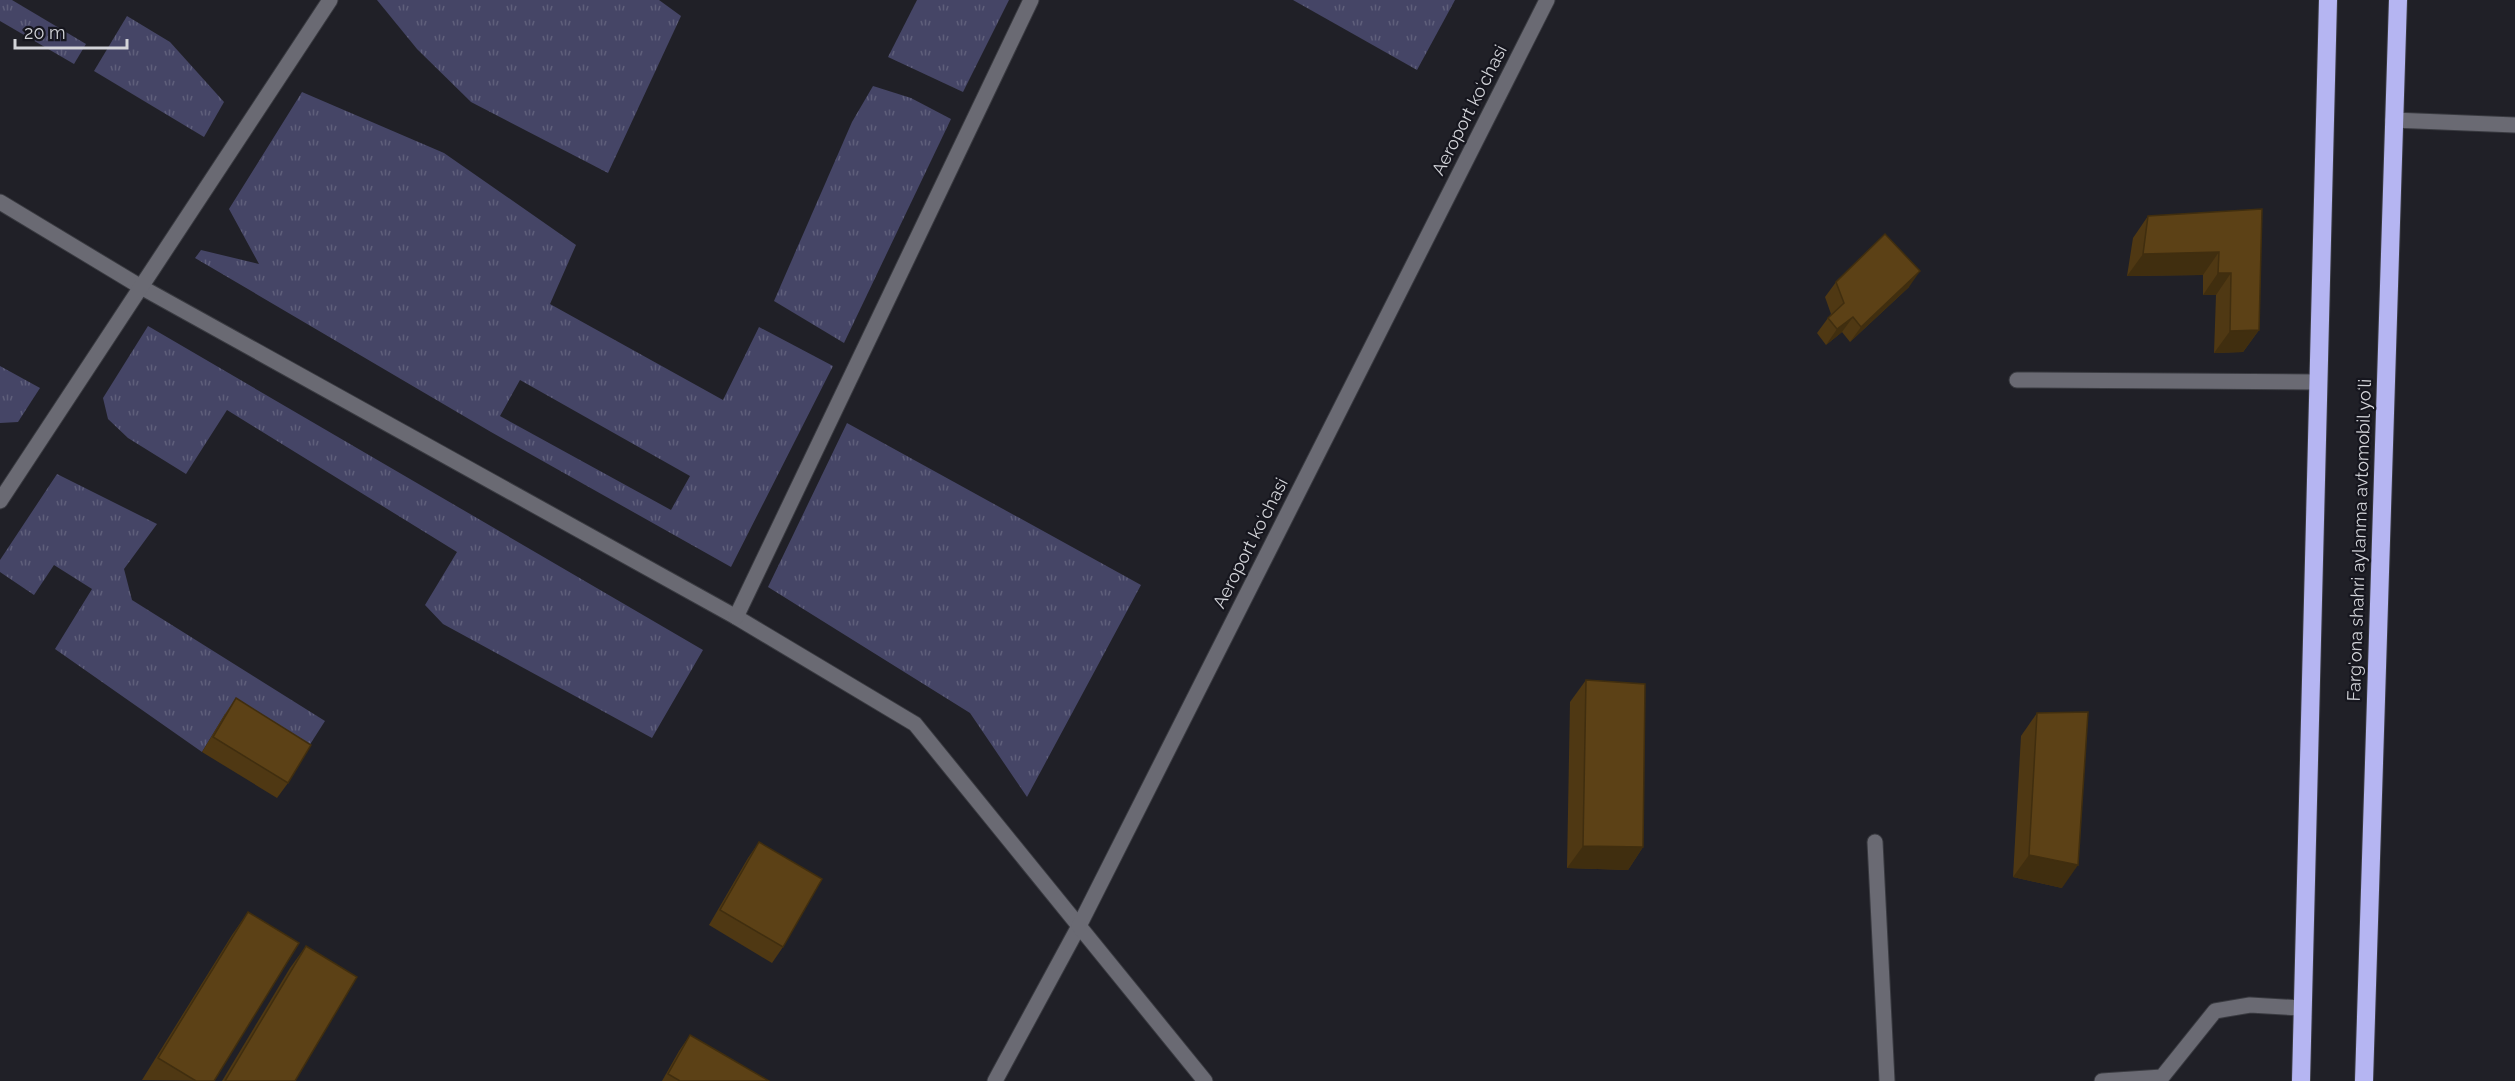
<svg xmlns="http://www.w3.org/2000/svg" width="2515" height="1081" viewBox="0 0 2515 1081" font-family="Raleway,sans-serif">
<defs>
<pattern id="grass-tufts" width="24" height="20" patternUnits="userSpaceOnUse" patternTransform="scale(1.5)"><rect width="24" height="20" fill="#454566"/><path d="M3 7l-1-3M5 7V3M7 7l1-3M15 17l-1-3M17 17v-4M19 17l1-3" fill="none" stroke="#5f5f7b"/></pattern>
</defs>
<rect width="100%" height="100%" fill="#202027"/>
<!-- grass -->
<g fill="url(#grass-tufts)" fill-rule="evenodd">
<path d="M0 0H12L86 44 74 64 0 21Z"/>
<path d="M377 0H659L681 16 608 173 471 102 417 49Z"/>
<path d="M917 0H1009L963 92 888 57Z"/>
<path d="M1293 0H1455L1417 70Z"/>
<path d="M127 16 170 42 224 102 204 137 94 71Z"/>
<path d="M873 86 911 98 951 119 844 343 774 301 852 122Z"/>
<path d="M302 92 444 153 576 245 550 304 723 400 759 327 833 366 731 567 491 432 195 258 201 250 259 264 229 209ZM520 380 690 476 671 510 500 416Z"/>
<path d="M148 326 703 650 652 738 443 624 425 605 457 552 227 410 186 474 128 438 108 419 103 398Z"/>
<path d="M0 366 40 388 18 422 0 423Z"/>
<path d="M847 423 1141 585 1027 797 970 713 768 587Z"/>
<path d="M57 474 157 524 124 569 132 600 325 721 300 760 225 714 202 752 55 649 92 589 54 565 34 595 0 572V560Z"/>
</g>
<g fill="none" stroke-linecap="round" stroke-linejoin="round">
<!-- minor casing -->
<g stroke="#393a40" stroke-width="17">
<g id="minor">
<path d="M2393 120 2515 125"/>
<path d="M0 202 141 287 736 617 915 724 1079 926 995 1081"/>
<path d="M2017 380 2316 382"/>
<path d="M0 501 330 0"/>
<path d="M736 617 1031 0"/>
<path d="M1875 842 1887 1081"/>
<path d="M1205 1081 1079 926 1547 0"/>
<path d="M2102 1081 2162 1077 2215 1011 2250 1005 2301 1008"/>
</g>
</g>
<!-- highway casing -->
<g stroke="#393a40" stroke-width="20">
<g id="highway">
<path d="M2301 1081 2328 0"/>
<path d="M2364 1081 2398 0"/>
</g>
</g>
<!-- minor -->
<use href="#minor" stroke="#6a6a73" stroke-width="15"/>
<!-- highway -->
<use href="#highway" stroke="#b5b5f2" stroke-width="18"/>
</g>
<!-- wall -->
<g fill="#4f3813">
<path d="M2262 209 2259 330 2243 352 2214 353 2216 295H2203V275L2127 276 2133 238 2148 216Z"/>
<path d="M1836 282 1909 287 1850 342 1842 332 1826 345 1817 333 1828 318 1831 314 1825 297Z"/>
<path d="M1586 680 1643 847 1628 870 1567 868 1570 702Z"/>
<path d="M236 698 288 783 277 798 202 752 225 714Z"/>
<path d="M2037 713 2062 888 2013 877 2021 736Z"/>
<path d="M759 842 783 947 772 963 709 925 748 858Z"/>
<path d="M248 912 214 1081 142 1080 232 935Z"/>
<path d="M306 946 295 1081H222L290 968Z"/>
<path d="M690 1035 769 1081H662L679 1051Z"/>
</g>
<!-- shaded-wall -->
<g fill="#402e0f">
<path d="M2219 252 2203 275 2127 276 2143 254Z"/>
<path d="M1920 271 1909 287 1850 342 1861 327Z"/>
<path d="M2218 273H2231L2216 295H2203Z"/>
<path d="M1853 317 1842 332 1826 345 1837 329Z"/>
<path d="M2259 330 2243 352 2214 353 2230 331Z"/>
<path d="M1583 846 1643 847 1628 870 1567 868Z"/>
<path d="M2029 855 2078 865 2062 888 2013 877Z"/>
</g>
<!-- building -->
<g fill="#5c4116" stroke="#402e0f" stroke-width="1.5">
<path d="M2262 209 2259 330 2230 331 2231 273H2218L2219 252 2143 254 2148 216Z"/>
<path d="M1885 234 1920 271 1861 327 1853 317 1837 329 1828 318 1844 303 1836 282Z"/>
<path d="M1586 680 1645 684 1643 847 1583 846Z"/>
<path d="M236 698 311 745 288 783 213 737Z"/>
<path d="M2088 712 2078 865 2029 855 2037 713Z"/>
<path d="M759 842 822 879 783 947 720 910Z"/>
<path d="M248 912 299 943 214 1081H196L158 1058Z"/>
<path d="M306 946 357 977 295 1081H225Z"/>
<path d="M690 1035 769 1081H680L668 1074Z"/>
</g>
<g text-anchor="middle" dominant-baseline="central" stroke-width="4.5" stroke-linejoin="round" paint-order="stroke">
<!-- street labels -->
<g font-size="18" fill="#d3d4d9" stroke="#16161e">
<text transform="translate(1469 110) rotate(-63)">Aeroport koʻchasi</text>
<text transform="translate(2359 540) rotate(-88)">Fargʻona shahri aylanma avtomobil yoʻli</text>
<text transform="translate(1250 543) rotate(-63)">Aeroport koʻchasi</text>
</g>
</g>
<!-- scale -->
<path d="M15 39v9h112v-9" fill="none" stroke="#d3d4d9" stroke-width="3"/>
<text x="24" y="39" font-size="18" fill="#d3d4d9" stroke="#16161e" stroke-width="4.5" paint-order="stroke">20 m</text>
</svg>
